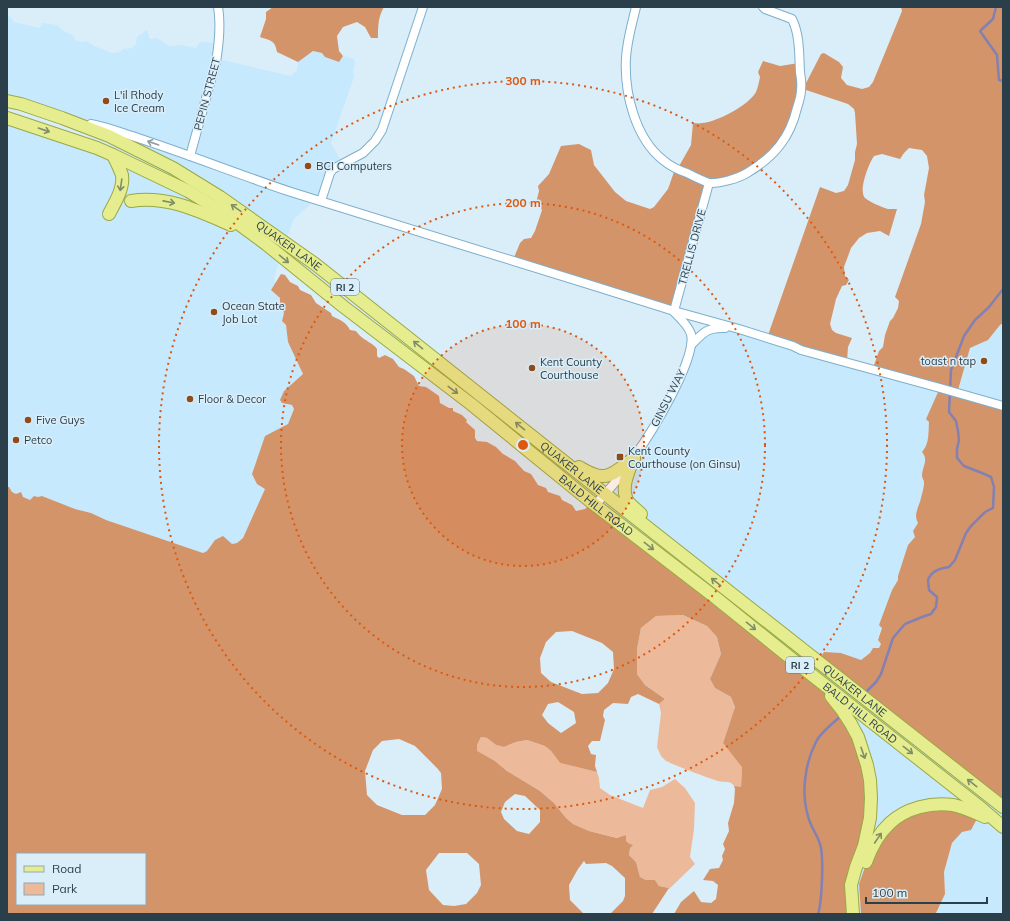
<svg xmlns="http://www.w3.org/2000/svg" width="1010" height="921" viewBox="0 0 1010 921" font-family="Mulish,sans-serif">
<rect width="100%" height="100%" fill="#daeefa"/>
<!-- built -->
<g fill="#c6e9fd">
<path d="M7 13 14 22 39 28 43 23 57 25 64 31 72 35 76 41 83 42 87 41 94 46 112 53 120 52 123 49 132 48 136 44 137 37 147 30 150 39 157 38 169 46 181 45 196 48 200 42 218 43V59L291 76 293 73 297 71 298 62 313 51 322 53 339 62 343 56 354 59 355 63 353 72 354 77 331 143 341 161 337 164 323 199 315 200 294 219 284 245 274 278 280 298V304L284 313 282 321 286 325 288 342 303 374 284 391 282 403 292 405 294 409 288 424 265 436V489L243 538 237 543 232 544 215 540 207 551 203 553 106 520 91 513 75 509 42 496 30 501 16 495 12 493 9 487H7V119L161 173 167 172 166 170 153 157 7 102Z"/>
<path d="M1003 323V407L958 391 970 348 988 340 1000 325Z"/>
<path d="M729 329 939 390 929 422 928 430 929 435 924 454 926 461 922 476 924 481 921 499 916 512V519L918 523 913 531 915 537 908 545 898 580 892 590 878 640 881 644 879 648H873L870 653 861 660 841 653 1003 806V914H933L936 913 945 894 944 872 952 843 979 815 859 884 861 914H854L604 509 630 462 656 425 694 342 705 332Z"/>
</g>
<!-- green -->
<g fill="#ecba9a">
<path d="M683 615 707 626 717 637 721 654 710 679 715 688 731 697 735 707 723 743 742 766 741 788 734 786C731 780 724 783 718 781 702 776 686 769 670 763L669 762 666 761 661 756 657 747 661 713 659 704 665 699 645 685 637 674V649L641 628 656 616Z"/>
<path d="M481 737 487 738 496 745 504 747 516 742 527 740 545 746 551 751 560 763 597 772 599 778 600 788 610 795 643 808 650 790 662 787 675 779 685 788 695 803 694 829 690 857 695 864 669 889V888L659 886 655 880H646L640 877 636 862 629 855 630 844 626 841V835L618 838 589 831 573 824 566 818 554 803 540 791 507 771 495 761 477 752V745Z"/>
</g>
<!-- forest -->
<g fill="#d4946a" fill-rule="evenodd">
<path d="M273 7H384C378 17 378 27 378 38H371L365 27 357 22 343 27 337 36 339 51 343 56 339 62 325 57 322 53 313 51 298 62 277 52C275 40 271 41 260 37L266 19V12Z"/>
<path d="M901 7H1003V323L1000 325 988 340 970 348 958 390 1003 407V806L819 660 824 652 841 653 861 660 870 653 873 648H879L881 644 878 640 882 628 879 625 892 590 898 580V576L908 545 915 537 913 531 918 523C913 514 919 507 921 498 922 494 924 487 924 482 924 480 922 478 922 476 922 467 929 460 922 452 930 443 928 432 929 422L926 419 939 390 873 368 879 351 883 347 885 335 890 321 893 318 898 308 899 301 895 297 921 224 925 202 924 195 929 168 927 156 922 150 909 148 904 153 900 159 882 154 874 156C869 163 858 191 865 198 868 201 883 208 888 209 891 209 894 209 897 209L889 236 880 231 867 233 859 238 851 248 844 267 845 276 849 280 846 285 842 286 836 299 830 324 832 330 836 333 852 338 848 347 847 361 767 338 820 187 836 193 844 191 848 185 855 160V152L857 144 855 113 854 109 848 104 803 89 787 138 744 177 712 183 674 311 513 260 520 243 524 239 531 238 535 231 542 210 539 204 536 203 539 191 538 186 549 174 561 146 579 144 591 150 594 165 615 192 626 201 650 209 654 207 668 189 675 169 678 168 691 145 693 123C695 123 699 124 702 123 717 122 749 105 756 92 758 87 759 82 760 77L758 72 763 61 780 66 799 63 804 87 821 54 824 53 839 62 843 67 841 78 847 85 862 89 869 87 873 82 902 11Z"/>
<path d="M281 274 285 275 290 282 298 286 300 290 311 295 316 303 331 313 332 316C340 320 346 322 350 330L356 331C357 333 363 339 366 340 369 343 374 344 377 349 377 351 377 354 377 356L379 358 385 355 393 359 399 367 404 369 414 376 419 386 426 387 439 396 440 403 449 408H453V411L462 415 467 420 466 422 475 430V438L477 441 487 442 496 447 503 454 515 461 524 471 531 474 538 485 546 488 548 492 560 496 562 500 572 505 576 511 585 509 595 500 803 668 847 717 871 792 851 886 854 914H674L681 902 694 891 701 902 711 903 716 899 718 885 713 881 703 880 710 869 719 868 723 860 722 856 725 849 723 844 729 831 728 823 734 803 735 789 734 786 741 787 742 767 723 743 735 707 731 697 715 688 710 679 721 654 717 637 707 626 683 615 656 616 641 628 637 649V674L645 685 665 699 659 704 638 694 631 697 628 704 613 703 604 710 603 716 605 720 600 741H592L588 746 591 754 596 755 595 766 597 772 560 763 551 751 545 746 527 740 516 742 504 747 496 745 487 738 481 737 477 745V751L495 761 507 771 540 791 554 803 566 818 573 824 589 831 617 838 626 835V841L630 844 633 845 630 848 629 855 636 862 640 877 646 880H655L659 886 669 888 652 914H610L623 901 625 896V878L612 866 606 863 586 864 584 861 578 869 569 885 570 900 584 914H7V487H9L12 492 16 494 21 492 23 497 30 500 34 496 38 497 42 496 75 509 91 513 106 520 203 553 207 551 215 540 223 536 232 544 237 543 243 538 265 489 257 484 252 474 265 436 288 424 294 409 292 405 282 403 280 400 284 391 303 374 288 342 286 325 282 321 284 313 280 304V298L271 290ZM572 631 602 643 613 652 614 669 608 683 598 693 582 694 551 682 541 673 540 658 546 642 556 632ZM558 702 574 712 576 723 561 733 548 723 542 715 548 704ZM399 739 415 746 437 768 441 773 442 789 435 805 425 815H402L377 805 367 795 365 771 373 750 382 741ZM515 794 525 796 540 810V822L529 834 517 831 504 819 501 812 505 802ZM439 853H467L479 864 481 885 477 893 466 904 454 906 443 905 429 890 426 870ZM17 854H145V904H17Z"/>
<path d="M925 806 979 815 971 830 962 832 952 843 944 872 945 894 936 913 933 914H861L859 884 871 850 889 825Z"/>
</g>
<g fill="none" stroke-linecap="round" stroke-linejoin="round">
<!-- stream -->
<g stroke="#8380b2" stroke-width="2.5">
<path d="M996 7 993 19 980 31 997 55 999 80 1003 81"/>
<path d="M867 691 876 682 881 674 893 638 905 624 922 617 931 614 936 607 937 597 929 590C929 588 928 583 928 580 931 571 941 568 949 567L955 560 966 533 971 526 985 512 993 508 994 487 991 477 982 473 964 466 957 458V449L959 440 958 431 956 421 949 412 951 370 964 336 975 320 989 307 1003 289"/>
<path d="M818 914C822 902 824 856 820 844 817 834 810 826 808 816 801 793 805 763 816 742 819 735 835 721 841 716"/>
</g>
<!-- minor casing -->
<g stroke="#7dafcb" stroke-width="10">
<g id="minor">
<path d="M636 7C632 24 627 40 626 58 624 92 635 138 663 160 670 166 678 170 687 173 693 176 703 181 709 183 719 184 739 178 747 173 774 157 790 138 797 108 799 102 801 96 801 90 802 84 801 78 800 72 799 54 800 35 792 19L765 9 763 7"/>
<path d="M91 124C107 127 122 133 138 138 190 155 240 175 291 192L591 285 674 311 739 329 793 346 801 350 940 388 1003 406"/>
<path d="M190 156 216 62C219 44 221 25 218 7"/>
<path d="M321 201 330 173 333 169 363 153 375 141 382 130 423 7"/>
<path d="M674 311 709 183"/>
<path d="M691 345C703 333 707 327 725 328"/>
<path d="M595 505C609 490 623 474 634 457 650 435 697 359 691 334 688 325 680 318 674 312"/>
</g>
</g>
<!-- primary casing -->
<g stroke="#9aa845" stroke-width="14">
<g id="primary">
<path id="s1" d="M7 101 21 104 62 118 109 136 173 168 220 197 315 264 605 494 1003 807"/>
<path id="s2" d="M7 118 97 148 113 155 188 191 224 213 266 244 344 307 471 404 595 505 716 598 803 668 981 808 1003 827"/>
<path d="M131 201C166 195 199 211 231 225"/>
<path d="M109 214C115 202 124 189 122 175 120 169 116 161 113 155"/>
<path d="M634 458C629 470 619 490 629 503 633 507 637 510 641 514"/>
<path d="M579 467C586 471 595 477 604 476 614 476 626 463 634 458"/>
<path d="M831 696 842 710 851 724 858 737 867 765 870 780 871 798 870 818 864 846 856 867 851 885 853 914"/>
<path d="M866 862C871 848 878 834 890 823 906 808 931 802 953 805 964 807 974 812 985 817"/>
</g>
</g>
<!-- minor -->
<use href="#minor" stroke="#fff" stroke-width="8"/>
<!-- primary -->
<use href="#primary" stroke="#e6ed8e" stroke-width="12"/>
</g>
<!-- one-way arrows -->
<defs><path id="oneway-shaft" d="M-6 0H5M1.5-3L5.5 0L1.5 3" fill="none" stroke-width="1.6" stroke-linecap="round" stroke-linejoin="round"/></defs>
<g stroke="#7f8d69">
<use href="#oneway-shaft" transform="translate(44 130) rotate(19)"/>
<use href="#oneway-shaft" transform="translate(121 185) rotate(98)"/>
<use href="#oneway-shaft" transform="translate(169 202) rotate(11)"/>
<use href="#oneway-shaft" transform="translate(236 208) rotate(-145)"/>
<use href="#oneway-shaft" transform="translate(284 259) rotate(39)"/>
<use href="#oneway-shaft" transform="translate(418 345) rotate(-141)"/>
<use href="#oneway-shaft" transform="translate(453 390) rotate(37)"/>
<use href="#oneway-shaft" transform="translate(520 426) rotate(-141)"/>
<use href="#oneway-shaft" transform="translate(649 546) rotate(38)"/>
<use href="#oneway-shaft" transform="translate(716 582) rotate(-142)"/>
<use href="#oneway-shaft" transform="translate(751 626) rotate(39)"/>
<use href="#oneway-shaft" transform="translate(908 750) rotate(38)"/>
<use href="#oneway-shaft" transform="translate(863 753) rotate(71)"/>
<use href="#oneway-shaft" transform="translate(972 783) rotate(-142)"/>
<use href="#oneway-shaft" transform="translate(878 838) rotate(-56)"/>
</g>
<use stroke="#949fa4" href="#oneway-shaft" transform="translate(153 143) rotate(-161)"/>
<!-- distance rings -->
<circle cx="523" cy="445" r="121" fill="#de580f" fill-opacity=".12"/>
<g fill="none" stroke="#de580f" stroke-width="2" stroke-dasharray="2 4">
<circle cx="523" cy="445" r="121"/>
<circle cx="523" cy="445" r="242"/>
<circle cx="523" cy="445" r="364"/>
</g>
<!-- markers -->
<g fill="#8e4c1a" stroke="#daeefa" stroke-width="1.5">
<circle cx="106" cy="101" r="4"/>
<circle cx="308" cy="166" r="4"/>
<circle cx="214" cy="312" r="4"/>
<circle cx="984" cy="361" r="4"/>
<circle cx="532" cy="368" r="4"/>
<circle cx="190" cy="399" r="4"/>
<circle cx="28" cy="420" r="4"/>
<circle cx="16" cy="440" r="4"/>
<rect x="616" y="453" width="8" height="8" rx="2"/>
</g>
<g text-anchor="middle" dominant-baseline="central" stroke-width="3" stroke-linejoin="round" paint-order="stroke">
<!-- shield labels -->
<g fill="#daeefa" stroke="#5f747f" stroke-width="1">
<rect x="331" y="279" width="28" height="16" rx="3"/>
<rect x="786" y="657" width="28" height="16" rx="3"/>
</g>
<g font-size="10" font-weight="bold" fill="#2a3f4a">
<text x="345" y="287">RI 2</text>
<text x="800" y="665">RI 2</text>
</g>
<!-- street labels -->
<g font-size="11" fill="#2a3f4a" stroke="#daeefa">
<text transform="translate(207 94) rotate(-75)">PEPIN STREET</text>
<text stroke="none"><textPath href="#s1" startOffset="319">QUAKER LANE</textPath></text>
<text transform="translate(692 247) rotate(-75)">TRELLIS DRIVE</text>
<text transform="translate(668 398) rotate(-63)">GINSU WAY</text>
<text stroke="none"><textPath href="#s1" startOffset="679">QUAKER LANE</textPath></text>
<text stroke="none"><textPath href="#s2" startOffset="711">BALD HILL ROAD</textPath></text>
<text stroke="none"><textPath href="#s1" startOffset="1039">QUAKER LANE</textPath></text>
<text stroke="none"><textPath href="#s2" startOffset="1047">BALD HILL ROAD</textPath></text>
</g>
<!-- poi labels -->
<g font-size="11" fill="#2a3f4a" stroke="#daeefa" text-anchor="start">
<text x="114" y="95">L'il Rhody<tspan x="114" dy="13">Ice Cream</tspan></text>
<text x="316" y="166">BCI Computers</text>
<text x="222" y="306">Ocean State<tspan x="222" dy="13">Job Lot</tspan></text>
<text x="976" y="361" text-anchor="end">toast n tap</text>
<text x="540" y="362">Kent County<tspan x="540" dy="13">Courthouse</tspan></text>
<text x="198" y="399">Floor &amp; Decor</text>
<text x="36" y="420">Five Guys</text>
<text x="24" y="440">Petco</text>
<text x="628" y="451">Kent County<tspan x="628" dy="13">Courthouse (on Ginsu)</tspan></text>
</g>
</g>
<circle cx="523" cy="445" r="6" fill="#de580f" stroke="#daeefa" stroke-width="2"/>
<g font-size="12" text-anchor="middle" font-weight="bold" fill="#de580f" stroke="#daeefa" stroke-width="3" stroke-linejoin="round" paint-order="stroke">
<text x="523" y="85">300 m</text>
<text x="523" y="207">200 m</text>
<text x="523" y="328">100 m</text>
</g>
<!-- border -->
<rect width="1010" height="921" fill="none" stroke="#2a3f4a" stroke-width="16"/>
<!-- legend -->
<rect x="16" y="853" width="130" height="52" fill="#daeefa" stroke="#94a8b4"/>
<rect x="24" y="866" width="20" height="6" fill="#e6ed8e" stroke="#94a8b4"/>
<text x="52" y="873" font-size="12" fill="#2a3f4a">Road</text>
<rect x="24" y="883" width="20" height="12" fill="#ecba9a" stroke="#94a8b4"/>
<text x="52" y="893" font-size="12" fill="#2a3f4a">Park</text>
<!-- scale -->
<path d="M866 897v6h121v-6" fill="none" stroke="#2a3f4a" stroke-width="2"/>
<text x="872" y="897" font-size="12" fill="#2a3f4a" stroke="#daeefa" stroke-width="3" paint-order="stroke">100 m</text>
</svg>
